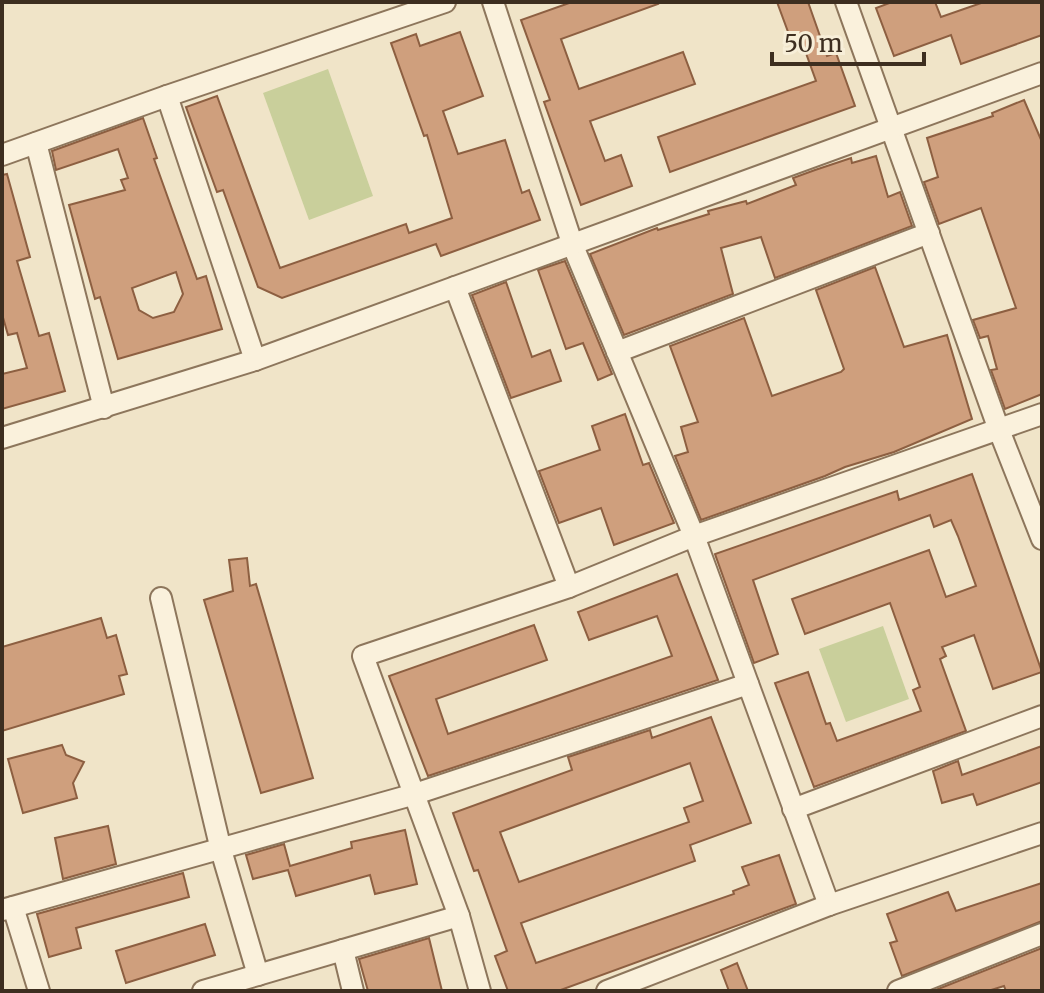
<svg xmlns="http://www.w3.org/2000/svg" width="1044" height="993" viewBox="0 0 1044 993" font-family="Merriweather,serif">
<rect width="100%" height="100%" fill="#f0e4c8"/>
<!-- green -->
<g fill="#c9cf9b">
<path d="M328 69 373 196 309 220 263 93Z"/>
<path d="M883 626 909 699 846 722 819 649Z"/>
</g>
<!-- building -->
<g fill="#cf9f7d" stroke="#8d5f41" stroke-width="2" fill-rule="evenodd">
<path d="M572 2H657L658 4 561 39 579 89 683 52 695 84 590 121 605 161 621 155 632 186 581 205 544 102 550 100 521 20Z"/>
<path d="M777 2H808L827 56 836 53 855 106 670 172 658 137 816 81 803 45 794 48Z"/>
<path d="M892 2H935L941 17 984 2H1042V35L961 64 951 35 894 56 876 8Z"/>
<path d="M460 32 483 96 443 111 458 154 505 140 522 193 529 190 540 220 441 256 436 244 282 298 258 287 223 190 217 192 186 107 217 96 280 268 406 224 409 233 452 218 427 135 424 136 391 43 416 34 420 46Z"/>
<path d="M1024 100 1042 142V394L1005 409 991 370 997 369 988 336 980 338 973 320 1016 308 981 208 939 224 924 182 938 177 927 138 993 116 992 113Z"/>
<path d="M143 118 157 158 154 159 197 279 206 276 222 329 118 359 100 297 95 299 69 205 125 190 121 180 128 178 118 149 56 170 52 151ZM176 272 183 294 174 312 153 318 139 310 132 288Z"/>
<path d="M876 156 888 197 900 192 912 226 775 278 761 237 721 248 733 294 624 335 590 254 657 228 658 230 709 214 708 211 746 201 747 204 796 185 793 178 815 170 851 158 852 163Z"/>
<path d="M7 174 30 257 17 261 39 336 49 333 65 391 2 409V374L27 368 17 333 8 335 2 314V175Z"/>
<path d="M565 261 612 374 598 380 583 343 566 349 538 270Z"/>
<path d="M875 267 904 347 947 335 972 419 894 452 845 467 825 476 701 520 675 456 688 452 681 427 698 422 670 346 744 318 772 396 841 372 844 369 816 290Z"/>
<path d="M506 282 532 357 550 350 561 381 511 398 472 295Z"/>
<path d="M625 414 643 465 649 463 674 523 614 545 601 508 559 523 539 471 600 450 592 426Z"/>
<path d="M972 474 1042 672 993 689 974 635 942 647 946 656 940 659 966 731 814 787 775 683 808 672 826 724 830 723 837 741 921 711 913 690 920 687 890 603 805 634 792 599 929 550 946 597 976 586 958 536 951 520 934 527 930 515 753 580 778 654 754 663 715 554 897 491 899 500Z"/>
<path d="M247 558 250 586 256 584 313 778 261 793 204 600 233 591 229 560Z"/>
<path d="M677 574 718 680 428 776 389 676 534 625 547 660 436 699 448 734 672 656 657 616 589 640 578 612Z"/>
<path d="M101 618 107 638 116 635 127 674 119 676 124 694 2 731V647Z"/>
<path d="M711 717 751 823 690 845 695 861 521 923 536 963 734 894 733 891 749 885 742 867 779 855 796 904 558 991H508L495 956 507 951 478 870 474 871 453 813 572 770 568 757 650 730 652 738ZM690 763 703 801 684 808 689 822 519 882 500 832Z"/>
<path d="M62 745 66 755 84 762 73 783 77 798 23 813 8 759Z"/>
<path d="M1042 746V782L977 805 973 794 942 803 933 771 958 761 962 775Z"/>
<path d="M108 826 116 864 63 879 55 838Z"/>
<path d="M405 830 417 884 375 894 370 875 296 896 288 870 253 879 246 855 284 844 290 866 352 848 351 842Z"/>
<path d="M183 873 189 897 76 928 81 948 49 957 37 914Z"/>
<path d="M1042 883V921L902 976 890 943 897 941 887 914 948 892 956 911Z"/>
<path d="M205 924 215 955 126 983 116 951Z"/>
<path d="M429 938 442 991H368L359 959Z"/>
<path d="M1042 948V991H1006L1004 986 988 991H933Z"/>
<path d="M737 963 748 991H729L721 970Z"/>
</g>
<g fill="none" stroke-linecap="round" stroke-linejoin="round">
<!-- street casing -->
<g stroke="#8d765c" stroke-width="24">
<g id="street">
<path d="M493 2 573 246 694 536 829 905"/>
<path d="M846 2 999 430 1042 539"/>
<path d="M167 96 255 360"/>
<path d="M36 143 104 408"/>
<path d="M2 155 167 96 445 2"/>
<path d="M455 287 569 587"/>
<path d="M617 352 929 233"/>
<path d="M2 438 255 360 1042 73"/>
<path d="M161 598 221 850 258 975"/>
<path d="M793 809 1042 716"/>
<path d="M13 907 39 991"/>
<path d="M2 910 415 794 748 684"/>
<path d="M343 950 353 991"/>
<path d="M203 991 459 916"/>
<path d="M480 991 459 916 363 656 569 587 694 536 1042 414"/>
<path d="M607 991 829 905 1042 833"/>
<path d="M898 991 1042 934"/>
</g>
</g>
<!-- street -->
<use href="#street" stroke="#faf1dc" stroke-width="20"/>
</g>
<!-- border -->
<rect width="1044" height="993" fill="none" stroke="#3d2e20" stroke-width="8"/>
<!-- scale -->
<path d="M772 52v12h152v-12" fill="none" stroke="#3d2e20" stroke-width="4"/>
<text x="784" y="52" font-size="24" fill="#3d2e20" stroke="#f7eed8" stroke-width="6" paint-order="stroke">50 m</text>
</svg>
